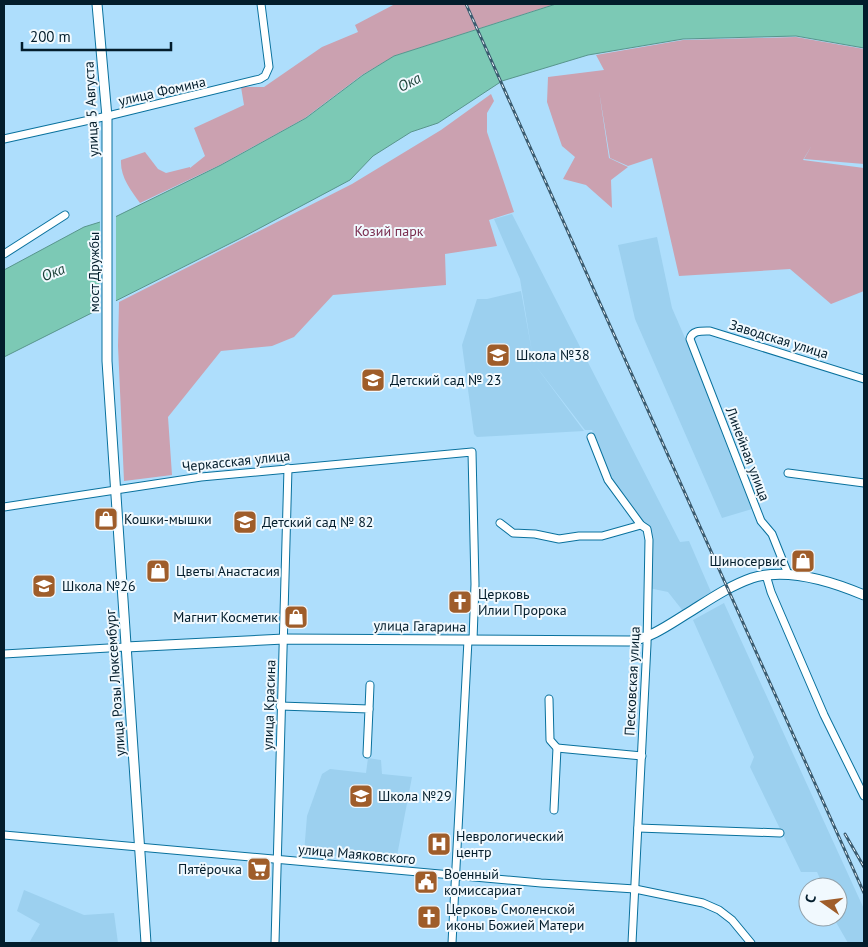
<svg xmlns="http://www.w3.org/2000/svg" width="868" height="947" viewBox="0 0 868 947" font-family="'PT Sans',sans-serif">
<rect width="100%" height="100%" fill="#aedefc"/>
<!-- built -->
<g fill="#9cd0ef">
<path d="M512 214 680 542 689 541 711 592 683 611 668 592 649 588 650 556 643 524 613 481 592 430H585L535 365 584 431 477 437 474 434 462 345 477 299H487L521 291 532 352 520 279 494 219Z"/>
<path d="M657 237 672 308 719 416 722 434 752 509 722 518 635 319 618 245Z"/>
<path d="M724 603 864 909V943H848L833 917H838V887H824L817 872H801L750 767 754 757 693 620Z"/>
<path d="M368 758 381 760 382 774 412 777 396 861 304 853 307 816 322 774 330 769 366 773Z"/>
<path d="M24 890 84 915 114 913 118 943H29L40 924 17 911Z"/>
</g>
<!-- green -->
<g fill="#cba1b0">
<path d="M395 4H555L394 56 362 75 305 118 220 165 140 203C131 190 120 177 121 160L145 152 158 169 166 173 190 167V168L205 156 194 128 244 105 241 87H264L322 47 358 32 355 25Z"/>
<path d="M796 37 864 49V164L804 159 812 145 803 160 864 168V291L831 304 790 269 679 276 652 158 628 166 610 158 599 91 609 158 628 167 611 180 612 208 586 185 563 179 575 157 562 146 554 123 547 102 548 77 604 70 596 55 683 40Z"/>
<path d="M491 94 494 101 487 113V132L514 212 489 220 497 246 445 254 446 285 333 295 294 337 272 346 221 351 168 417 172 475 124 481 118 346 119 302 352 184 441 130Z"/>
</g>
<!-- water -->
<path fill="#7cc9b5" stroke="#58958c" d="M556 4H864V48L796 36 683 39 588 55 502 81 438 123 411 132 373 156 350 180 243 237 4 357V270L84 227 113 218 221 165 306 118 363 75 394 56Z"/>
<!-- pier -->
<path fill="#aedefc" d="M116 214V303L99 312 100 219Z"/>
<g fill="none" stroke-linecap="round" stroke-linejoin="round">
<!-- minor casing -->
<g stroke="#09719d" stroke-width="9">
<g id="minor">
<path d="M4 139 112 115 260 79 265 76 269 67 261 4"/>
<path d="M4 254 65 215"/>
<path d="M591 437 608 480 641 525 647 529 649 540 647 644 632 943"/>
<path d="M788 473 864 483"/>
<path d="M4 507 201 477 472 452 475 584 473 640"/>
<path d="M500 523 513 533 535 534 559 539 579 536H602L641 525"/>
<path d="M788 574 772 534 761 521 690 339C692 330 702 331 710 331L864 379"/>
<path d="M766 575 771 592 824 715 864 796"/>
<path d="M4 654 126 647"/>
<path d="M549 699 550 740 557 748 554 810"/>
<path d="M280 706 369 709 367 754"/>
<path d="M369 709 370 685"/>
<path d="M557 748 642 756"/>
<path d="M638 828 780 833"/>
<path d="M4 835 541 883 635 889 703 903 719 910 732 920 751 943"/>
<path d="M275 943 288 468"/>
<path d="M452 943 468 640"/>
</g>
</g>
<!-- major casing -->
<g stroke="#09719d" stroke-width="11">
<g id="major">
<path d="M97 4 107 117V361L146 943"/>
<path d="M126 647 284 639 630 641C651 638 670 624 688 613 709 600 729 586 752 578 788 567 831 581 864 595"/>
</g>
</g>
<!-- minor -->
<use href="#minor" stroke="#fff" stroke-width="7"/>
<!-- major -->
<use href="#major" stroke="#fff" stroke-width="9"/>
<!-- rail casing -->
<g stroke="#3a5b6f" stroke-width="3">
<g id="rail">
<path d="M466 4 864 893"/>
<path d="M845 834 864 867"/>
</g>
</g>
<!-- rail -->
<use href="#rail" stroke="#f1f9fe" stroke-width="1" stroke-dasharray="4" stroke-linecap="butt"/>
</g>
<!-- icons -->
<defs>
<g id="school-square" transform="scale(1.25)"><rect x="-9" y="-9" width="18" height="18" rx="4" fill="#9f5d2a" stroke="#f1f9fe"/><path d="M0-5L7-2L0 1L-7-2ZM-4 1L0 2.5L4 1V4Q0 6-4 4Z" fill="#fff"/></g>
<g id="shop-square" transform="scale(1.25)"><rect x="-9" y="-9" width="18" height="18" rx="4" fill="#9f5d2a" stroke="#f1f9fe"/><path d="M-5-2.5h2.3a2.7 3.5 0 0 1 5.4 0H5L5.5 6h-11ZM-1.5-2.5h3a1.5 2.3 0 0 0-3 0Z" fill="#fff"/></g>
<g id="church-square" transform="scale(1.25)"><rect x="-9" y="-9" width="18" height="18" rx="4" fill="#9f5d2a" stroke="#f1f9fe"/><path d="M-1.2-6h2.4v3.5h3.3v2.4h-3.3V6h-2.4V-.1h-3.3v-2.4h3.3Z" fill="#fff"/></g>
<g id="hospital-square" transform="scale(1.25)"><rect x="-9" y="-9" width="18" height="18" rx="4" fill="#9f5d2a" stroke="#f1f9fe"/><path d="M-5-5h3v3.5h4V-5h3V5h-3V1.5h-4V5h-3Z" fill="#fff"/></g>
<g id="supermarket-square" transform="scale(1.25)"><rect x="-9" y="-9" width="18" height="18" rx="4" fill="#9f5d2a" stroke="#f1f9fe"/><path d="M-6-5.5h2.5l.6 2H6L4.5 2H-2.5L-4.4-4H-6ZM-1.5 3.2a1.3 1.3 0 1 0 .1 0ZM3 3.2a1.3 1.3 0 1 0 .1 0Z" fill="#fff"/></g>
<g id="civic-square" transform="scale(1.25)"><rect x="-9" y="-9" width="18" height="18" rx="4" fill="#9f5d2a" stroke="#f1f9fe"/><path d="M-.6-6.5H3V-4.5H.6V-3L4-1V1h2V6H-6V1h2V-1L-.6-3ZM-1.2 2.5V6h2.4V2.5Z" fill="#fff"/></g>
</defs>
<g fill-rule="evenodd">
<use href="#school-square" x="498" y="355"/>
<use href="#school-square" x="373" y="380"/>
<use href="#shop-square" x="106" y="519"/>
<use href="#school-square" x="245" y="522"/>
<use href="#shop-square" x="803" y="561"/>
<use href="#shop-square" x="158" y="571"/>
<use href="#school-square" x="44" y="586"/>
<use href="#church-square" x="460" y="602"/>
<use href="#shop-square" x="296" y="617"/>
<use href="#school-square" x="361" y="796"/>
<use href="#hospital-square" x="439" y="844"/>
<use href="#supermarket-square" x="259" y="869"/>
<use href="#civic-square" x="426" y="882"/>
<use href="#church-square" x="429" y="917"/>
</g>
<g text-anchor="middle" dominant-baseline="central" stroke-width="4" stroke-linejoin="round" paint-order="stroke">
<!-- street labels -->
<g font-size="14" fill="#031d2c" stroke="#f1f9fe">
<text transform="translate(162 91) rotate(-13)">улица Фомина</text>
<text transform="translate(91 109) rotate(-93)">улица 5 Августа</text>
<text transform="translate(94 272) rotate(-90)">мост Дружбы</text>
<text transform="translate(779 339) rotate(17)">Заводская улица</text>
<text transform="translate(748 454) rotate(69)">Линейная улица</text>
<text transform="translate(236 461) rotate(-6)">Черкасская улица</text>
<text transform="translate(420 626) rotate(1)">улица Гагарина</text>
<text transform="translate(632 681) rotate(-87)">Песковская улица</text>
<text transform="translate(115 683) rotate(-94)">улица Розы Люксембург</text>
<text transform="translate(269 705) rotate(-88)">улица Красина</text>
<text transform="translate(357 854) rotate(5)">улица Маяковского</text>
</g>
<!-- park labels -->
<g font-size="14" fill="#7b2e50" stroke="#f1f9fe">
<text x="389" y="231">Козий парк</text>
</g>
<!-- poi labels -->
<g font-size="14" fill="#031d2c" stroke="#f1f9fe" text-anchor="start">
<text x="516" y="355">Школа №38</text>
<text x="390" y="380">Детский сад № 23</text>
<text x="124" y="519">Кошки-мышки</text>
<text x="262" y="522">Детский сад № 82</text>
<text x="786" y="561" text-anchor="end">Шиносервис</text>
<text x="176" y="571">Цветы Анастасия</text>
<text x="62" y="586">Школа №26</text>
<text x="478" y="594">Церковь<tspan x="478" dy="16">Илии Пророка</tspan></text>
<text x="278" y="617" text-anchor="end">Магнит Косметик</text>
<text x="378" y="796">Школа №29</text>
<text x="456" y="836">Неврологический<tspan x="456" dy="16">центр</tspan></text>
<text x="242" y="869" text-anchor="end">Пятёрочка</text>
<text x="444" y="874">Военный<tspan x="444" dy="16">комиссариат</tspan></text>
<text x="446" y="909">Церковь Смоленской<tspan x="446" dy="16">иконы Божией Матери</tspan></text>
</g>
<!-- water labels -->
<g font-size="15" font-style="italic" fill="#183d34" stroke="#f1f9fe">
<text transform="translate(409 82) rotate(-27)">Ока</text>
<text transform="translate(53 272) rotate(-22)">Ока</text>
</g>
</g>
<!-- border -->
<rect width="868" height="947" fill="none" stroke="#031d2c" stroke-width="10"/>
<!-- north arrow -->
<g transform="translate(823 902) rotate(284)"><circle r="24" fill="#f1f9fe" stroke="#92a1aa"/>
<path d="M0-4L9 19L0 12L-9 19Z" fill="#9f5d2a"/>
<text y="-8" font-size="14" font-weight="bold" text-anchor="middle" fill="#031d2c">С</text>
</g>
<!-- scale -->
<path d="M22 42v8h149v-8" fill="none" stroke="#031d2c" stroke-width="2.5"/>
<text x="30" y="42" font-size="15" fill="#031d2c" stroke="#f1f9fe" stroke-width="4" paint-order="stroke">200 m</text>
</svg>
